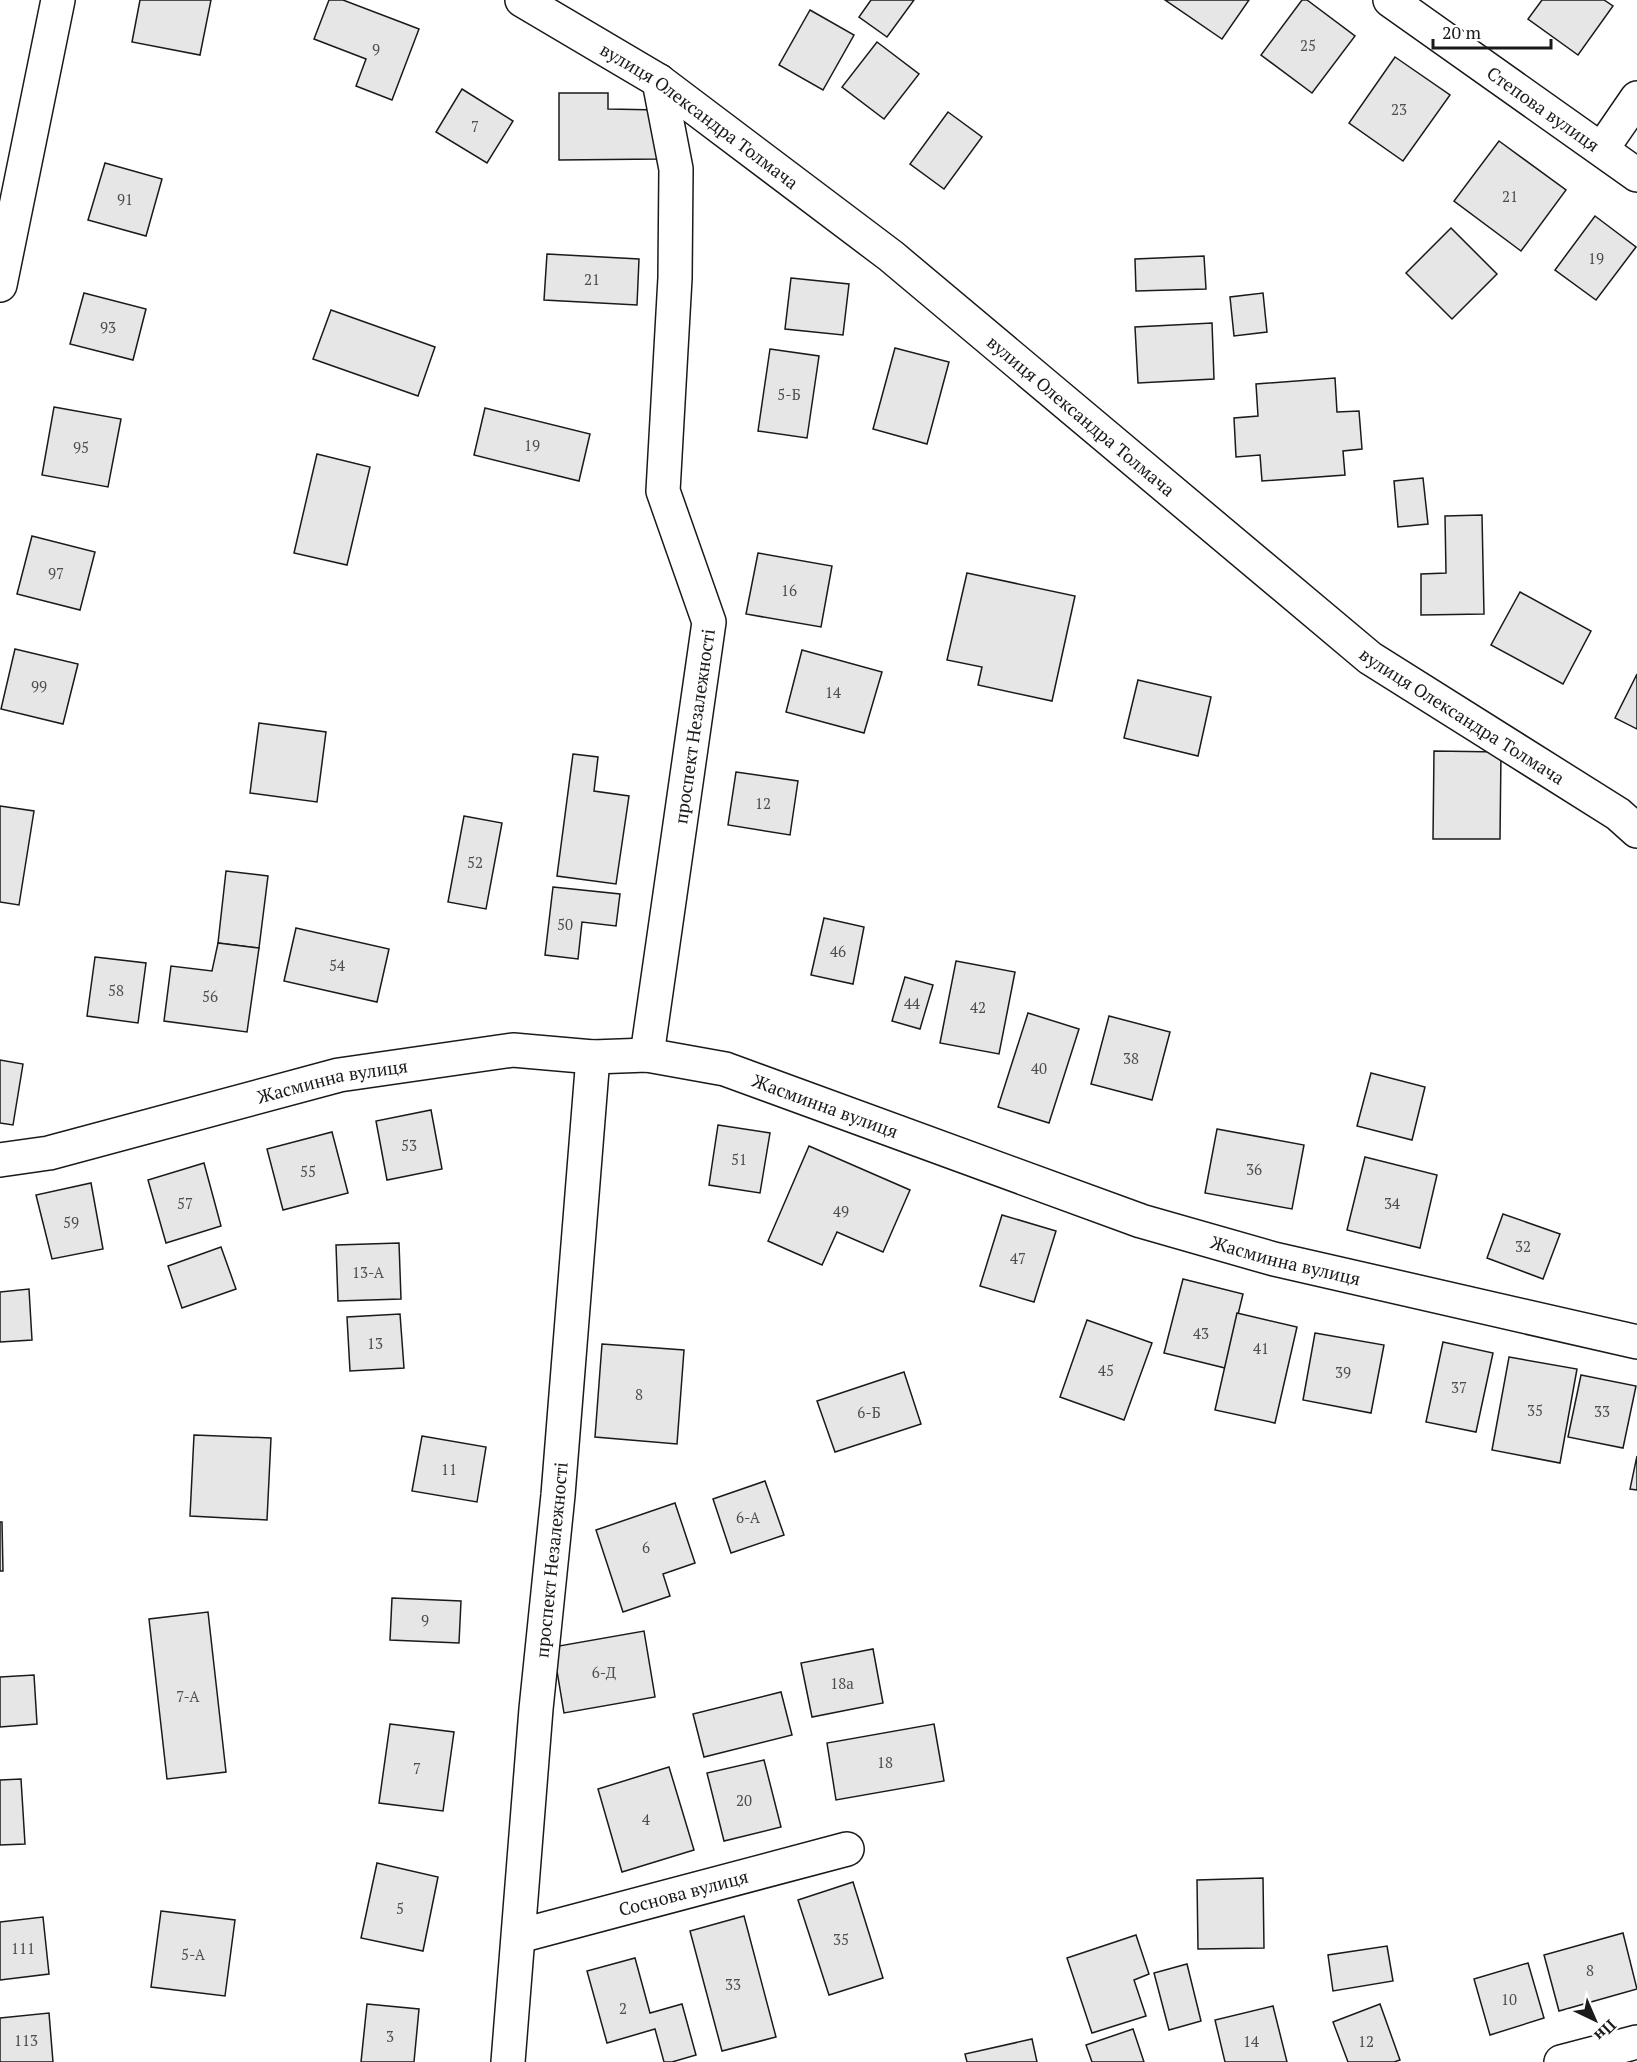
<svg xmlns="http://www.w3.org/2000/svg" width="1637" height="2062" viewBox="0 0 1637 2062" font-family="'PT Serif',serif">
<rect width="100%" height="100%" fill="#fff"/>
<!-- building -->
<g fill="#e6e6e6" stroke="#1a1a1a" stroke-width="1.5">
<path d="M140 0H211L200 55 132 42Z"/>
<path d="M329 0H343L419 29 392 100 356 86 366 59 314 39Z"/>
<path d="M871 0H914L887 37 859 17Z"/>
<path d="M1165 0H1249L1222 39Z"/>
<path d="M1302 0H1307L1355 36 1312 93 1261 55Z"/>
<path d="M1542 0H1604L1613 6 1578 55 1528 19Z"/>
<path d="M810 10 854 35 823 90 779 65Z"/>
<path d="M877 42 919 74 884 119 842 87Z"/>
<path d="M1395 57 1450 95 1403 161 1349 123Z"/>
<path d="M462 89 513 121 487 163 436 132Z"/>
<path d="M559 93H608V109L660 110V159L559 160Z"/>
<path d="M948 112 982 137 944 189 910 164Z"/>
<path d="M1499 141 1566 190 1521 251 1454 201Z"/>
<path d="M105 163 162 179 146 236 88 220Z"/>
<path d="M1595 216 1636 247 1596 300 1555 270Z"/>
<path d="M1451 228 1497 274 1452 319 1406 273Z"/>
<path d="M547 254 639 259 637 305 544 300Z"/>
<path d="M1204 256 1206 289 1136 291 1135 259Z"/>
<path d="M791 278 849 284 843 335 785 329Z"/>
<path d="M84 293 146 309 133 360 70 344Z"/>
<path d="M1263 293 1267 332 1234 336 1230 297Z"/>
<path d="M331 310 435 347 418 396 313 359Z"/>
<path d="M1212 323 1214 379 1138 383 1135 327Z"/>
<path d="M895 348 949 362 927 444 873 429Z"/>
<path d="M770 349 819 356 807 438 758 431Z"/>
<path d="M1335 378 1337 412 1359 411 1362 449 1343 451 1345 475 1262 481 1260 455 1236 457 1234 418 1258 416 1256 384Z"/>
<path d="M54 407 121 419 108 487 42 475Z"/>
<path d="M485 408 590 434 579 481 474 455Z"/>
<path d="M317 454 370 467 347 565 294 553Z"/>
<path d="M1423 478 1428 524 1398 527 1394 481Z"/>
<path d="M1482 515 1484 614 1421 615V574L1446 573 1445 516Z"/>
<path d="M32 536 95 552 80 610 17 594Z"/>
<path d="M758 553 832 566 821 627 746 614Z"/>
<path d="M967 573 1075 596 1052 701 978 685 982 667 947 660Z"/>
<path d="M1520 592 1591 631 1563 684 1491 645Z"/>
<path d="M15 649 78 664 63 724 1 709Z"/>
<path d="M802 650 882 672 864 733 786 712Z"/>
<path d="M1637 674V729L1615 718Z"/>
<path d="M1138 680 1211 697 1198 756 1124 738Z"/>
<path d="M259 723 326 732 317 802 250 793Z"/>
<path d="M1434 751 1501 752 1500 839H1433Z"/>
<path d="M573 754 598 757 594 791 629 796 616 884 557 876Z"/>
<path d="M736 772 798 781 790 835 728 825Z"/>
<path d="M0 806 34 811 19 905 0 902Z"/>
<path d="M464 816 502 823 486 909 448 902Z"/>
<path d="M226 871 268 876 259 948 218 943Z"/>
<path d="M553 887 620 894 616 926 582 922 578 959 545 955Z"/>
<path d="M824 918 864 927 853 984 811 975Z"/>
<path d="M296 928 389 949 377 1002 284 981Z"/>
<path d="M218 943 259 948 247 1032 164 1021 171 966 212 971Z"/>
<path d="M95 957 146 963 138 1023 87 1016Z"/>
<path d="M956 961 1015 972 999 1054 940 1043Z"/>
<path d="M905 977 933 985 920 1029 892 1021Z"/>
<path d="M1028 1013 1079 1029 1049 1123 998 1107Z"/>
<path d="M1109 1016 1170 1032 1152 1100 1091 1084Z"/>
<path d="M0 1060 23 1064 13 1125 0 1123Z"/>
<path d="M1371 1073 1425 1087 1412 1140 1357 1126Z"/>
<path d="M431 1110 442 1169 387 1180 376 1121Z"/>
<path d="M718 1125 770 1133 760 1193 709 1185Z"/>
<path d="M1217 1129 1304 1145 1292 1209 1205 1193Z"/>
<path d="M332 1132 348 1193 283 1210 267 1149Z"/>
<path d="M809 1146 910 1190 883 1252 837 1232 822 1265 768 1241Z"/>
<path d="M1365 1157 1437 1175 1420 1248 1347 1230Z"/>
<path d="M204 1163 221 1226 166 1243 148 1180Z"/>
<path d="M91 1183 103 1249 52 1259 36 1195Z"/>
<path d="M1503 1214 1560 1234 1543 1279 1487 1258Z"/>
<path d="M1002 1215 1056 1231 1034 1302 980 1286Z"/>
<path d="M399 1243 401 1299 338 1301 336 1245Z"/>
<path d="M221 1247 236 1289 182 1308 168 1266Z"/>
<path d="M1183 1279 1243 1294 1225 1368 1164 1353Z"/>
<path d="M29 1289 32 1340 0 1342V1292Z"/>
<path d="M1237 1313 1297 1327 1275 1423 1215 1410Z"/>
<path d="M400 1314 404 1368 350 1371 347 1317Z"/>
<path d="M1087 1320 1152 1343 1124 1420 1060 1397Z"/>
<path d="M1315 1333 1384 1345 1371 1413 1303 1400Z"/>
<path d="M1443 1342 1493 1353 1476 1432 1426 1422Z"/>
<path d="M602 1344 684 1350 677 1444 595 1437Z"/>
<path d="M1509 1357 1577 1369 1560 1463 1492 1450Z"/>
<path d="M904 1372 921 1424 835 1452 817 1401Z"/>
<path d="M1581 1375 1636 1386 1623 1448 1568 1437Z"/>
<path d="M194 1435 271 1438 267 1520 190 1516Z"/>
<path d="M422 1436 486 1447 477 1502 412 1491Z"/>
<path d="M1637 1456V1490L1630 1489Z"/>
<path d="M765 1481 784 1535 731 1553 713 1499Z"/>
<path d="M675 1503 695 1563 663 1574 670 1596 623 1612 596 1530Z"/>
<path d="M0 1522H2L3 1571H0Z"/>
<path d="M392 1598 461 1601 459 1643 390 1640Z"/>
<path d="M208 1612 226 1772 167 1779 149 1619Z"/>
<path d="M644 1631 655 1697 564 1713 553 1647Z"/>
<path d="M873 1649 883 1703 812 1717 801 1663Z"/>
<path d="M34 1675 37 1724 0 1727V1677Z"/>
<path d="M781 1692 792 1735 704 1757 693 1714Z"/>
<path d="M390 1724 454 1732 443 1811 379 1803Z"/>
<path d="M934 1724 944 1781 836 1800 827 1743Z"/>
<path d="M764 1760 781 1827 724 1841 707 1773Z"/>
<path d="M669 1767 694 1850 622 1872 598 1789Z"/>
<path d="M21 1779 25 1844 0 1845V1780Z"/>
<path d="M377 1863 438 1877 423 1951 361 1938Z"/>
<path d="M1263 1878 1264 1948 1198 1949 1197 1880Z"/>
<path d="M853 1882 883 1978 829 1995 798 1900Z"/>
<path d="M161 1911 235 1920 225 1996 151 1987Z"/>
<path d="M744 1916 776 2037 722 2051 690 1931Z"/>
<path d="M43 1917 49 1974 0 1980V1922Z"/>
<path d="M1623 1933 1637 1989 1559 2011 1544 1955Z"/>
<path d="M1136 1935 1149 1974 1134 1980 1146 2016 1092 2033 1067 1958Z"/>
<path d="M1387 1946 1393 1981 1333 1991 1328 1955Z"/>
<path d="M635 1958 650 2013 682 2004 696 2055 672 2062H664L655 2029 607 2043 587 1971Z"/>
<path d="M1528 1963 1544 2018 1490 2035 1474 1979Z"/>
<path d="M1187 1964 1201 2021 1169 2030 1154 1973Z"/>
<path d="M367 2004 419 2009 414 2062H361Z"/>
<path d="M1380 2004 1400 2060 1394 2062H1348L1333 2022Z"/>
<path d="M1273 2006 1287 2062H1225L1215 2020Z"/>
<path d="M49 2013 53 2062H0V2018Z"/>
<path d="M1133 2029 1144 2062H1092L1086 2045Z"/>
<path d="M1032 2039 1037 2062H967L965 2054Z"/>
</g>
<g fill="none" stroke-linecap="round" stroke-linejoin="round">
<!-- street casing -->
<g stroke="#1a1a1a" stroke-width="36">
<g id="street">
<path id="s1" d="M522 0 659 81 891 256 1370 658 1618 814 1637 831"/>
<path id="s2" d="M1390 0 1637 175"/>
<path d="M1602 149 1637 98"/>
<path id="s3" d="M647 1055 709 622 663 491 675 278 676 169 659 81"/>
<path id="s4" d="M0 1160 49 1153 339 1075 513 1050 593 1057 647 1055 725 1069 1141 1221 1274 1259 1637 1342"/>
<path id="s5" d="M519 1936 847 1849"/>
<path id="s6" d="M508 2062 536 1709 558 1495 593 1057"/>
<path d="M1561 2062 1637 2042"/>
</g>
</g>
<!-- secondary casing -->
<g stroke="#1a1a1a" stroke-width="36">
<path id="secondary" d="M0 285 58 0"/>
</g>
<!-- street -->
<use href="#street" stroke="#fff" stroke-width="33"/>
<!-- secondary -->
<use href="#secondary" stroke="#fff" stroke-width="33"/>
</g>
<g text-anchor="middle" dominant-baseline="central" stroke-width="4.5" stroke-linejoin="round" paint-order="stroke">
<!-- number labels -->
<g font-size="15" fill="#4d4d4d">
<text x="1308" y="45">25</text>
<text x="376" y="49">9</text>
<text x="1399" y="109">23</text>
<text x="475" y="126">7</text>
<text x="1510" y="196">21</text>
<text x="125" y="199">91</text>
<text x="1596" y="258">19</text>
<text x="592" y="279">21</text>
<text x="108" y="327">93</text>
<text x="789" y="394">5-Б</text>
<text x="532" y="445">19</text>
<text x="81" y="447">95</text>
<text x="56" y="573">97</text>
<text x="789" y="590">16</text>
<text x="39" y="686">99</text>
<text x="833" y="692">14</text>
<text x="763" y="803">12</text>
<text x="475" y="862">52</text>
<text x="565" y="924">50</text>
<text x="838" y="951">46</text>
<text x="337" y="965">54</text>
<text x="116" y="990">58</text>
<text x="210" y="996">56</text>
<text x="912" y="1003">44</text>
<text x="978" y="1007">42</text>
<text x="1131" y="1058">38</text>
<text x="1039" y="1068">40</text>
<text x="409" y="1145">53</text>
<text x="739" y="1159">51</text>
<text x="1254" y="1169">36</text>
<text x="308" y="1171">55</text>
<text x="185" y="1203">57</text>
<text x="1392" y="1203">34</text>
<text x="841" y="1211">49</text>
<text x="71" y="1222">59</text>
<text x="1523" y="1246">32</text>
<text x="1018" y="1258">47</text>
<text x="368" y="1272">13-А</text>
<text x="1201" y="1333">43</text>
<text x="375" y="1343">13</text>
<text x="1261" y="1348">41</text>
<text x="1106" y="1370">45</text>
<text x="1343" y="1372">39</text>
<text x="1459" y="1387">37</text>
<text x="639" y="1394">8</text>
<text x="1535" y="1410">35</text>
<text x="1602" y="1411">33</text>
<text x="869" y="1412">6-Б</text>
<text x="449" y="1469">11</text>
<text x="748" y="1517">6-А</text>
<text x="646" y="1547">6</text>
<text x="425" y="1620">9</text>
<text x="604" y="1672">6-Д</text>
<text x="842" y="1683">18а</text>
<text x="188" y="1696">7-А</text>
<text x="885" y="1762">18</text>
<text x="417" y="1768">7</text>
<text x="744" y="1800">20</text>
<text x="646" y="1819">4</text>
<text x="400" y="1908">5</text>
<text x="841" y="1939">35</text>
<text x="23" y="1948">111</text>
<text x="193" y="1954">5-А</text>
<text x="1590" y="1970">8</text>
<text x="733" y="1984">33</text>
<text x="1509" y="1999">10</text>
<text x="623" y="2008">2</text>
<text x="390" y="2036">3</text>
<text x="26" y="2040">113</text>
<text x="1251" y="2041">14</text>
<text x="1366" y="2041">12</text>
</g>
<!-- street labels -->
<g font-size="18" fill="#1a1a1a" stroke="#fff">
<text stroke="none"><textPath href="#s2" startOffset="188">Степова вулиця</textPath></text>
<text stroke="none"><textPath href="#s1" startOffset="212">вулиця Олександра Толмача</textPath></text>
<text stroke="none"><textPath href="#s1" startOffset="698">вулиця Олександра Толмача</textPath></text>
<text stroke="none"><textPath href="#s1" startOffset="1184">вулиця Олександра Толмача</textPath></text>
<text stroke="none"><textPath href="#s3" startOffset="332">проспект Незалежності</textPath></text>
<text stroke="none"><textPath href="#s4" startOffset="342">Жасминна вулиця</textPath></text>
<text stroke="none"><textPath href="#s4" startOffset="846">Жасминна вулиця</textPath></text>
<text stroke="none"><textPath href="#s4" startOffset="1332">Жасминна вулиця</textPath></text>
<text stroke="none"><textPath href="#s6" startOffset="504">проспект Незалежності</textPath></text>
<text stroke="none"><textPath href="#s5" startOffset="170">Соснова вулиця</textPath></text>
</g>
</g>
<!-- north arrow -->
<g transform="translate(1595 2020) rotate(136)" stroke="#ffffff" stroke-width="4.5" paint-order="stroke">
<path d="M0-4.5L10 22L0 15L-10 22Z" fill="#1a1a1a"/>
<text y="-9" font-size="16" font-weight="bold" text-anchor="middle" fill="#1a1a1a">Пн</text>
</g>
<!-- scale -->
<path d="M1433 39v9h118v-9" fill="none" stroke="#1a1a1a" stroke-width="3"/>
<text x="1442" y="39" font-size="18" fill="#1a1a1a" stroke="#ffffff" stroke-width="4.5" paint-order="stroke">20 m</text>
</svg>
